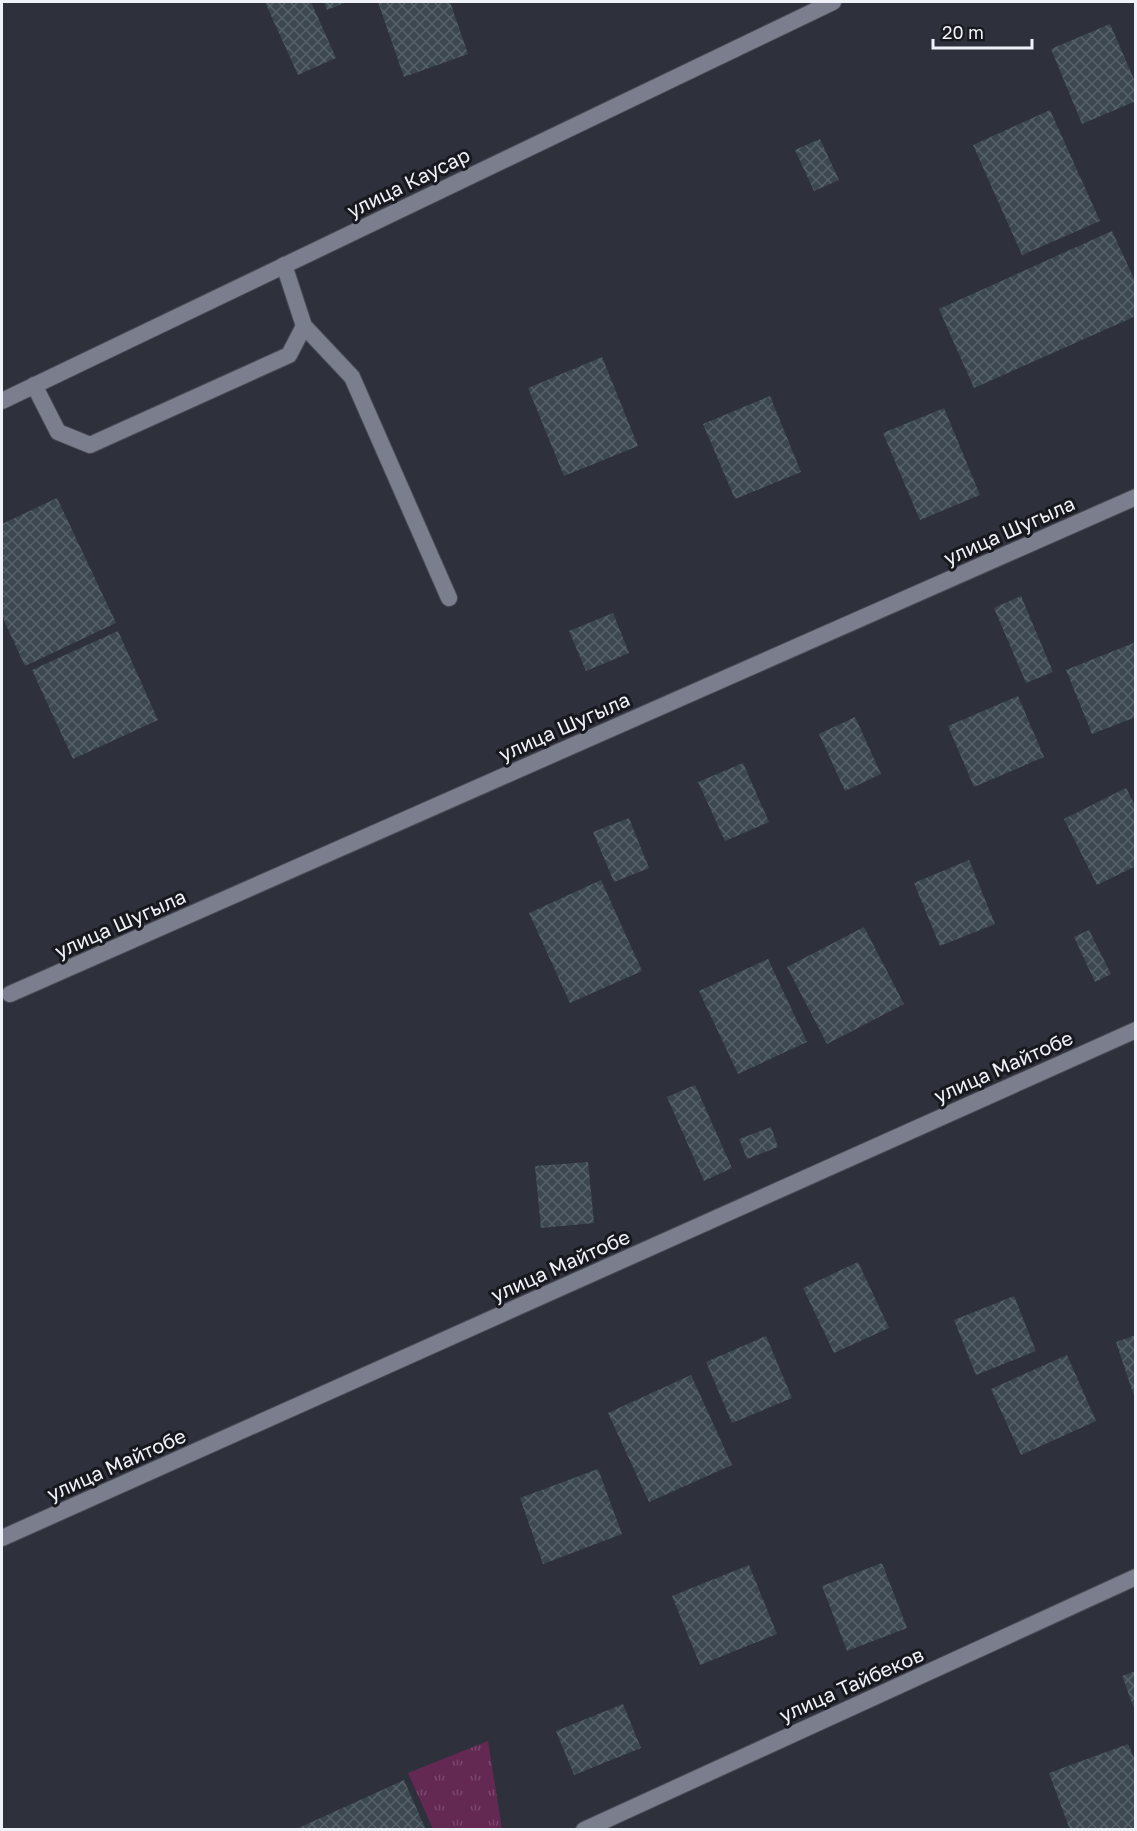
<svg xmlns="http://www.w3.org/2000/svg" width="1137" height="1831" viewBox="0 0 1137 1831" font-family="'Golos Text',sans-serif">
<defs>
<pattern id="grass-tufts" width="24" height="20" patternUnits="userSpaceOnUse" patternTransform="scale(1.5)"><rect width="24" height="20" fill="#632952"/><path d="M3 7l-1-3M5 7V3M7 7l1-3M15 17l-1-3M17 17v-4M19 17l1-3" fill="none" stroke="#7a486c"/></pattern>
<pattern id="building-cross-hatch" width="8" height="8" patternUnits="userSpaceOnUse" patternTransform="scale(1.5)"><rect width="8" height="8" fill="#3c4750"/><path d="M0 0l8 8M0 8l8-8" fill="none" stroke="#58626a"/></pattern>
</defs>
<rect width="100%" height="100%" fill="#2e303c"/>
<!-- grass -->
<path fill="url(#grass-tufts)" d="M488 1741 502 1829H433L408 1773Z"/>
<!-- building -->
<g fill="url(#building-cross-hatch)">
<path d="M265 2H311L336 58 298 75Z"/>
<path d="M324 2H347L327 10Z"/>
<path d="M378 2H450L468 54 404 77Z"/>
<path d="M1110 24 1136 84V101L1082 124 1051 49Z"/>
<path d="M1050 110 1100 221 1022 255 973 145Z"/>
<path d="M820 139 839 180 814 191 795 150Z"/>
<path d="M1112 231 1136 283V316L974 388 939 309Z"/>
<path d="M602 357 638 446 564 476 528 388Z"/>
<path d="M770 396 801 472 735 499 703 424Z"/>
<path d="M944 408 980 495 920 520 883 433Z"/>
<path d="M57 498 116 623 25 666 2 616V524Z"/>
<path d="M1021 596 1053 672 1026 683 994 608Z"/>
<path d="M613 613 629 653 586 671 569 631Z"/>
<path d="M118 631 158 720 73 759 32 670Z"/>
<path d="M1136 642V717L1092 734 1066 670Z"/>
<path d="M1018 696 1044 757 974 787 948 726Z"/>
<path d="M855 717 881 774 845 791 819 734Z"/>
<path d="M743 763 769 822 725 841 698 782Z"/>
<path d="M1126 788 1136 807V866L1097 885 1064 819Z"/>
<path d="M629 818 649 868 614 882 593 832Z"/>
<path d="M969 860 995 924 940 946 914 883Z"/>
<path d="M601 880 642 971 570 1003 529 913Z"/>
<path d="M864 927 904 1004 827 1044 787 967Z"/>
<path d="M1089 930 1111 974 1095 982 1074 937Z"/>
<path d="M768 959 807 1042 738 1074 699 991Z"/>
<path d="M695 1085 732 1168 704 1181 667 1097Z"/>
<path d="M771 1127 778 1147 747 1159 739 1139Z"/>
<path d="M588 1162 594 1223 541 1228 535 1166Z"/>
<path d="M858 1262 889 1328 834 1353 803 1288Z"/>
<path d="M1014 1296 1036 1351 976 1375 954 1320Z"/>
<path d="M1136 1335V1399H1135L1116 1342Z"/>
<path d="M766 1336 792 1398 732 1423 706 1362Z"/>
<path d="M1067 1355 1096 1421 1021 1455 991 1389Z"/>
<path d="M691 1375 732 1465 649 1502 608 1413Z"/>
<path d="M598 1469 622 1534 543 1564 520 1498Z"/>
<path d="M882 1563 907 1628 847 1651 822 1586Z"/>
<path d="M749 1565 777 1634 700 1665 672 1596Z"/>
<path d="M1136 1671V1710L1135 1711 1122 1676Z"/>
<path d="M623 1704 641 1748 574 1775 556 1731Z"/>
<path d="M1128 1744 1136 1763V1830H1070L1049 1773Z"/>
<path d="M404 1780 426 1830H294Z"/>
</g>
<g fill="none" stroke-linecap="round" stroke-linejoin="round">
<!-- service casing -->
<g stroke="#4a4c57" stroke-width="18">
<g id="service">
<path d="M284 265 304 326 352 377 449 598"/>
<path d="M34 385 58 432 90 445 289 355 304 326"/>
</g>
</g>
<!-- minor casing -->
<g stroke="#4a4c57" stroke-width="18">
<g id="minor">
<path d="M2 401 833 2"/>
<path d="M10 994 1136 497"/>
<path d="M2 1538 1136 1030"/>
<path d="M584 1830 1136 1577"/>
</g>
</g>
<!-- service -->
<use href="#service" stroke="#7b7e8c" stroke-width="16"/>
<!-- minor -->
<use href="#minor" stroke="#7b7e8c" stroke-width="16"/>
</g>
<g text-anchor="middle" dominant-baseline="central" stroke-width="6" stroke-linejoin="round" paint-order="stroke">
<!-- street labels -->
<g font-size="20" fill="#f0f2fa" stroke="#17191e">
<text transform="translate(408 182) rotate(-26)">улица Каусар</text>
<text transform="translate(1009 530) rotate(-24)">улица Шугыла</text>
<text transform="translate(564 726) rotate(-24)">улица Шугыла</text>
<text transform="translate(120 923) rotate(-24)">улица Шугыла</text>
<text transform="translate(1003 1066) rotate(-24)">улица Майтобе</text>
<text transform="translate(560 1265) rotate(-24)">улица Майтобе</text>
<text transform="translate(116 1464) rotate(-24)">улица Майтобе</text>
<text transform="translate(851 1684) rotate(-24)">улица Тайбеков</text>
</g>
</g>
<!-- border -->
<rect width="1137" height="1831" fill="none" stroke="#f0f2fa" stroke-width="6"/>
<!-- scale -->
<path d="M933 39v9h99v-9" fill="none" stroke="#f0f2fa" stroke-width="3"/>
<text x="942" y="39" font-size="18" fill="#f0f2fa" stroke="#17191e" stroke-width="4.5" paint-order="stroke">20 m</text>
</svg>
